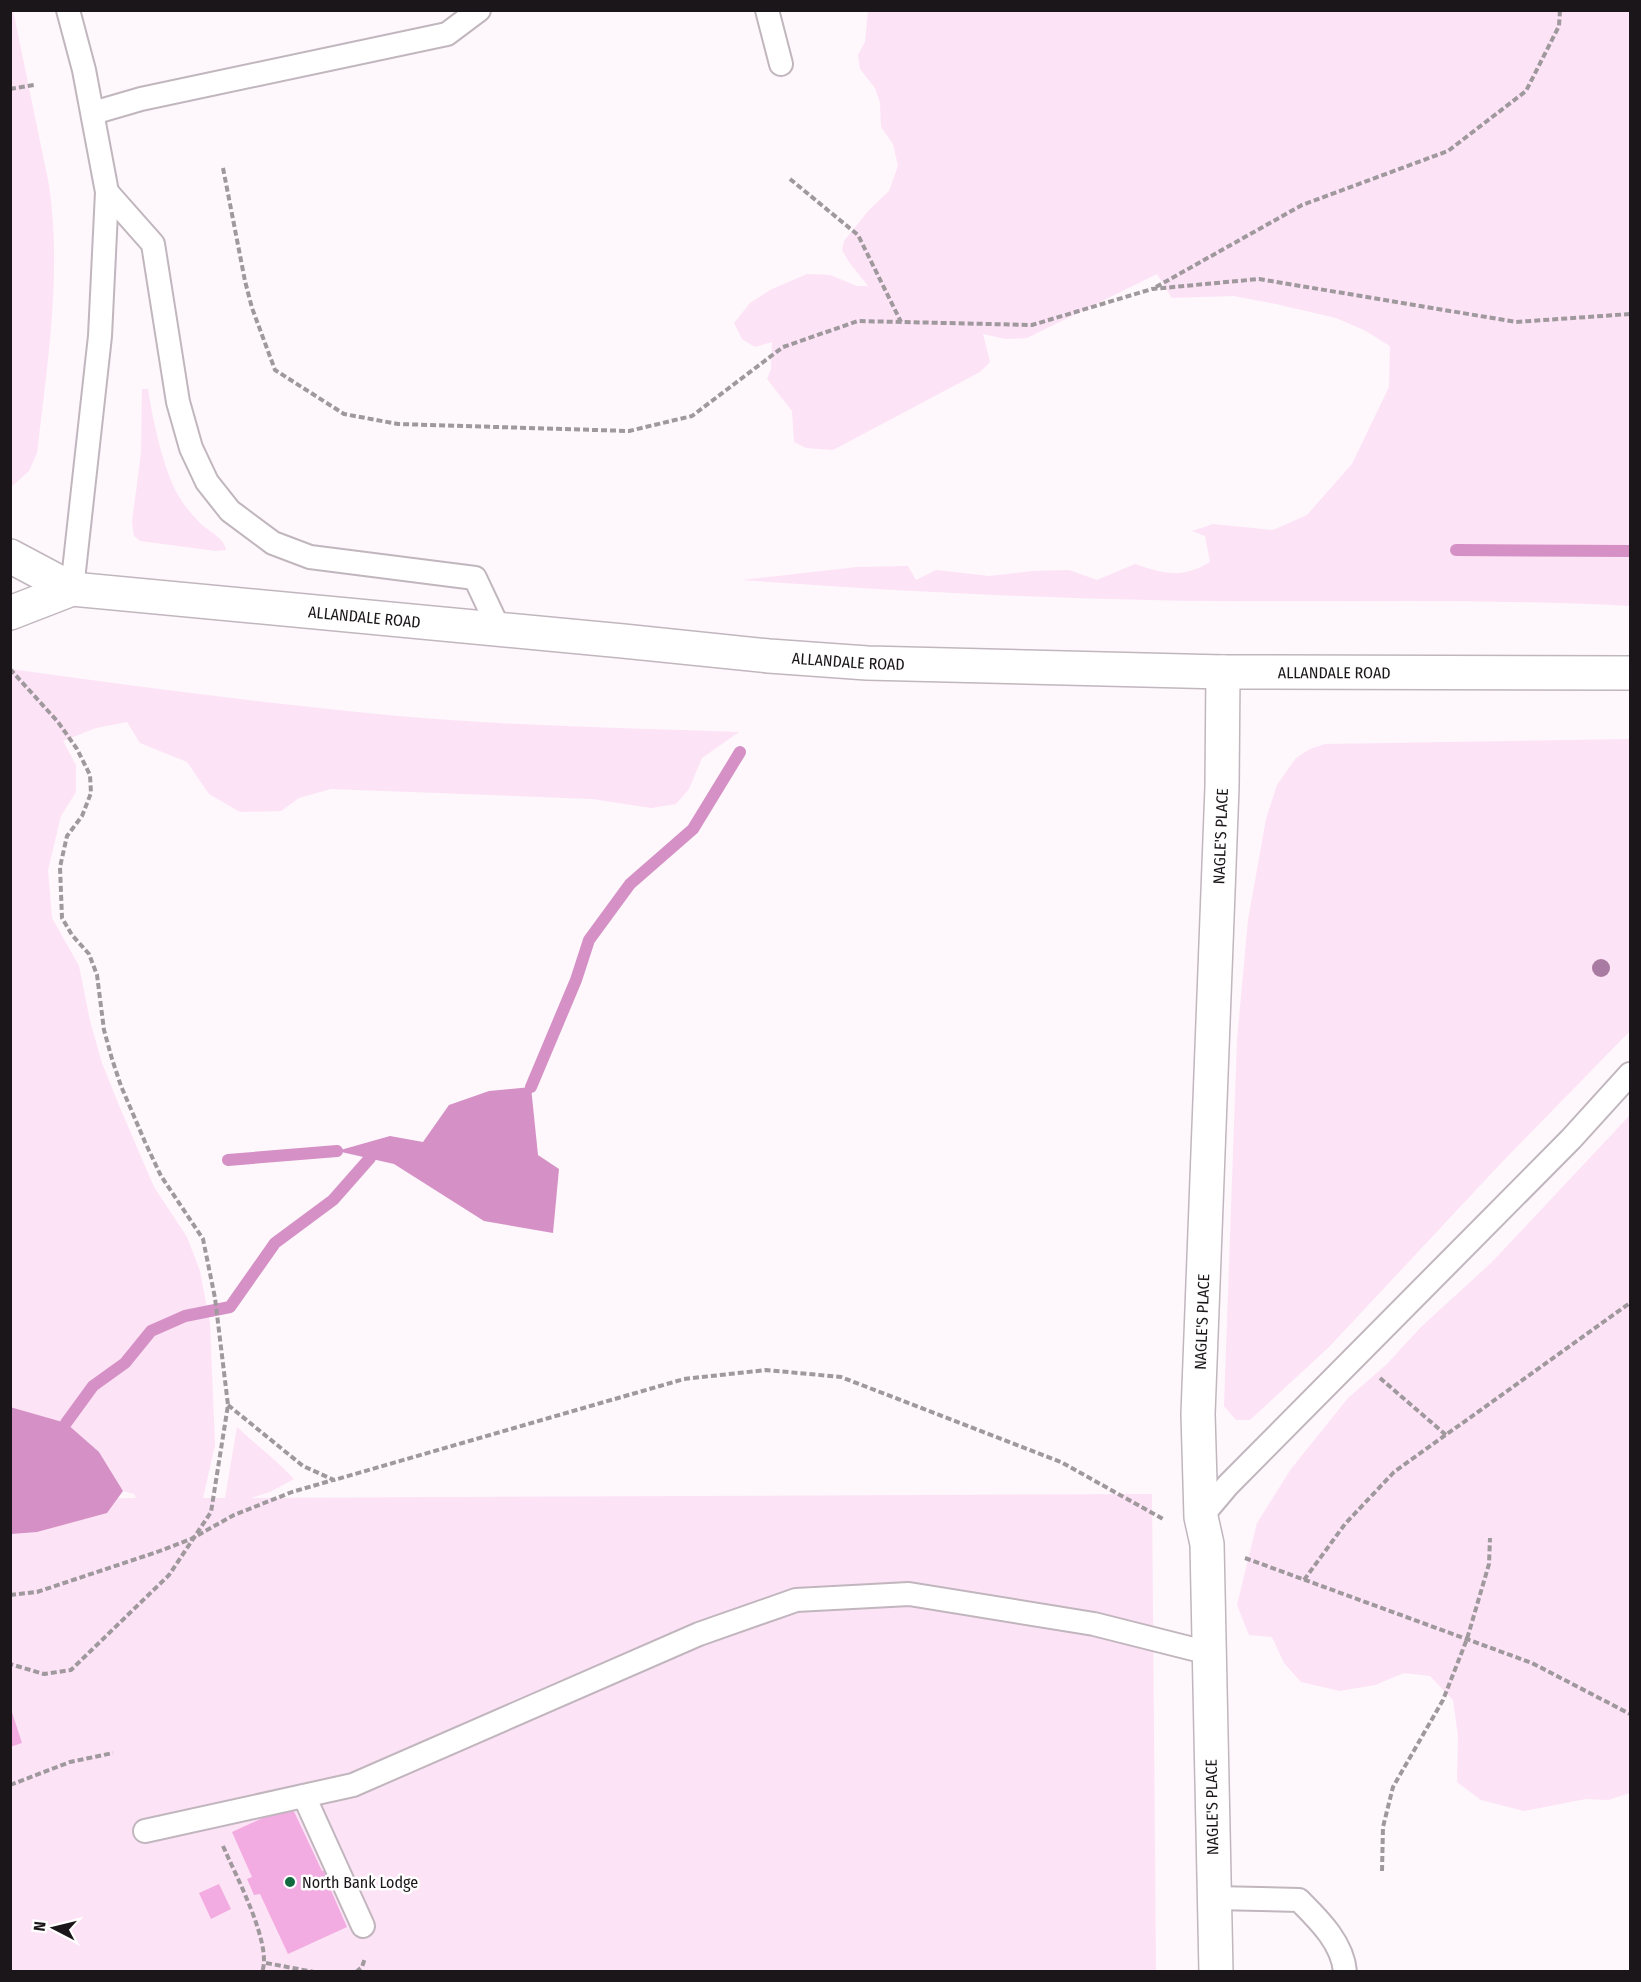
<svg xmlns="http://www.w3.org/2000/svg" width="1641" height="1982" viewBox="0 0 1641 1982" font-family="'Fira Sans Condensed',sans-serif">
<rect width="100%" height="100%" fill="#fef7fc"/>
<!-- green -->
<g fill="#fde3f6">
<path d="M13 10 49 185C62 273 47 366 37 453L29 471 11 487 10 11Z"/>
<path d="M868 11H1630V606C1470 597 1310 604 1150 600 1013 597 877 590 742 580L857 567 908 566 916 580 936 570 989 576 1033 571 1069 570 1097 580 1135 564C1165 574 1182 579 1210 562L1205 536 1192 531 1213 524 1273 530 1307 515 1352 464 1389 387 1390 346 1364 330 1336 318 1276 304 1234 296 1172 298 1157 274 1027 338 1006 339 983 334 990 362 980 372 833 450 806 448 794 442 792 411 767 379 771 369 772 342 755 347 742 339 734 323 750 303 770 290 807 274 830 275 857 286H868L849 262 842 250 844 241 869 210 889 191 898 166 893 144 881 127 880 103 875 88 860 69 858 55 865 42Z"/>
<path d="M142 389H148C153 421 164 476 183 503 188 510 195 518 201 524 210 532 224 538 226 550L216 551 140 541 134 536 132 522 141 453Z"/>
<path d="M11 669C140 687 268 704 398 716 511 726 625 728 739 732L702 758 689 789 676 804 651 808 592 799 331 789 299 798 281 811 240 812 209 794 187 762 140 743 127 722 96 728 63 741 76 765V792L61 816 48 870 52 918 79 966 90 1021 102 1063 118 1103 154 1187 187 1237 200 1271 210 1324 215 1445 203 1498H225L237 1427C256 1445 276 1460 294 1479L270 1492 251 1498 1152 1494 1156 1971H11L10 1423 73 1499 136 1498 134 1494 123 1491 99 1452 11 1407Z"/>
<path d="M1630 739V1031L1503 1161 1329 1347 1250 1420H1236L1224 1406 1237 1040 1248 920 1266 819 1277 785 1296 758 1310 749 1325 744Z"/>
<path d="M1630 1115V1793L1608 1800 1586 1799 1524 1811 1481 1800 1457 1782 1458 1736 1453 1700 1430 1676 1404 1673 1375 1685 1340 1691 1301 1682 1284 1663 1272 1637 1249 1635 1237 1605 1257 1523 1291 1469 1348 1398 1386 1365 1421 1327 1492 1262Z"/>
</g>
<!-- water -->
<g fill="#d591c5">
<path d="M531 1087 538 1155 559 1169 553 1233 484 1221 394 1164 337 1151 390 1136 423 1142 449 1105 489 1091Z"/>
<path d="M10 1407 66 1423 99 1452 123 1491 107 1513 37 1532 11 1534Z"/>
</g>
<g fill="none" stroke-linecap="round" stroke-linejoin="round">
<!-- stream -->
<g stroke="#d591c5" stroke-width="12">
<path d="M1456 550 1630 551"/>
<path d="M531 1087 576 980 589 940 630 884 693 829 740 752"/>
<path d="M228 1160 337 1151"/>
<path d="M66 1423 93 1386 125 1363 151 1331 185 1316 230 1307 275 1243 333 1200 370 1158"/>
</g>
</g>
<!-- building -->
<g fill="#f2ace1">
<path d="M10 1706 22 1743 10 1747Z"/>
<path d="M291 1805 322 1871 326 1870 332 1884 329 1886 347 1927 288 1954 260 1894 254 1895 247 1879 252 1877 232 1832Z"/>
<path d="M219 1884 231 1909 211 1919 199 1893Z"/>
</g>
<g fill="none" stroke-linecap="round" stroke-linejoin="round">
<!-- lane casing -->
<g stroke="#c1b6be" stroke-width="26">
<g id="lane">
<path d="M68 10 84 70 107 192 100 336 72 589"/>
<path d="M767 10 781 64"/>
<path d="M93 113 141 99 447 34 479 10"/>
<path d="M107 192 153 244 178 402 191 448 207 482 230 511 273 543 310 557 475 578 499 629"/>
<path d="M1201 1517 1228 1485 1571 1139 1630 1074"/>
<path d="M304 1796 363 1926"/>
<path d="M145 1831 353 1785 699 1634 796 1600 909 1594 1094 1624 1209 1653"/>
<path d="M1214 1898 1299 1900C1318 1919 1343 1943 1345 1972"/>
</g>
</g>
<!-- street casing -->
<g stroke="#c1b6be" stroke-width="36">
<g id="street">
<path id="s1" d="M1216 1972 1207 1544 1201 1517 1198 1414 1222 787 1223 672"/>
</g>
</g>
<!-- secondary casing -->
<g stroke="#c1b6be" stroke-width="36">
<g id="secondary">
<path id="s2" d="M10 556 72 589 623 641 769 656 867 663 1223 672 1630 673"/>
<path d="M10 613 72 589"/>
</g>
</g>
<!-- path -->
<g stroke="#9f999d" stroke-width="4" stroke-dasharray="6 3" stroke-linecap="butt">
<path d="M10 89 34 85"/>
<path d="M223 168 245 281 252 308 275 370 344 414 398 424 629 431 692 416 783 347 858 321 1032 325 1152 289 1259 279 1516 322 1630 314"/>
<path d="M790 179 858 235 901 322"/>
<path d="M1156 287 1302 205 1448 151 1526 91 1559 26 1560 10"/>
<path d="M10 669 58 722 77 749 90 775 91 793 82 816 67 836 60 867 62 918 72 935 89 954 97 975 104 1030 112 1059 121 1086 145 1142 161 1176 203 1239 215 1298 228 1405 211 1512 169 1575 71 1670 44 1674 10 1664"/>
<path d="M1380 1378 1446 1435"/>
<path d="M228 1405 303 1466 334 1480 684 1379 766 1370 841 1377 1061 1462 1163 1519"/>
<path d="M1245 1558 1532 1663 1630 1714"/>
<path d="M1304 1580 1345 1524 1394 1472 1630 1303"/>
<path d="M10 1595 37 1592 157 1552 191 1539 234 1515 292 1492 333 1480"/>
<path d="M10 1785 70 1762 113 1753"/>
<path d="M223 1846C235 1874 273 1945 262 1972"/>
<path d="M1382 1871 1383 1827 1393 1787 1443 1700 1467 1639 1489 1564 1490 1538"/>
<path d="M266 1963 314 1972"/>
<path d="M356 1972 362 1967 365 1958"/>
</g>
<!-- lane -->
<use href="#lane" stroke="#fff" stroke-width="22"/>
<!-- street -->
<use href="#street" stroke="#fff" stroke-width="33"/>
<!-- secondary -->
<use href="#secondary" stroke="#fff" stroke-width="33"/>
</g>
<!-- trees -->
<circle fill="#a97aa2" cx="1601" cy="968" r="9"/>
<!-- markers -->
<circle fill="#126b3f" stroke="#fff" stroke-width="2" cx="290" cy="1882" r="6"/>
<g text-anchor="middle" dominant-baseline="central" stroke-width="5" stroke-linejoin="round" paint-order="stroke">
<!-- street labels -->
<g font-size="16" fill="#1a1619" stroke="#fff">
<text stroke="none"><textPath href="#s2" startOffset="364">ALLANDALE ROAD</textPath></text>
<text stroke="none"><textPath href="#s2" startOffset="850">ALLANDALE ROAD</textPath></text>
<text stroke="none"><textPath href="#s2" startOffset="1336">ALLANDALE ROAD</textPath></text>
<text stroke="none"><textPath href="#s1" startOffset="1137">NAGLE'S PLACE</textPath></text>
<text stroke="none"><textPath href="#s1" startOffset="651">NAGLE'S PLACE</textPath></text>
<text transform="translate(1212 1807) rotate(-91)">NAGLE'S PLACE</text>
</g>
<!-- poi labels -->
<g font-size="16" fill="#1a1619" stroke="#fff" text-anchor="start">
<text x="302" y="1882">North Bank Lodge</text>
</g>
</g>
<!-- border -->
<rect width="1641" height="1982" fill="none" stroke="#1a1619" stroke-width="24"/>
<!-- north arrow -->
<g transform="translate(54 1928) rotate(277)" stroke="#ffffff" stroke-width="4.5" paint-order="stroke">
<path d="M0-4.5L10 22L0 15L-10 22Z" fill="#1a1619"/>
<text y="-9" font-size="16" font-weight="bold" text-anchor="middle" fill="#1a1619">N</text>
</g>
</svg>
